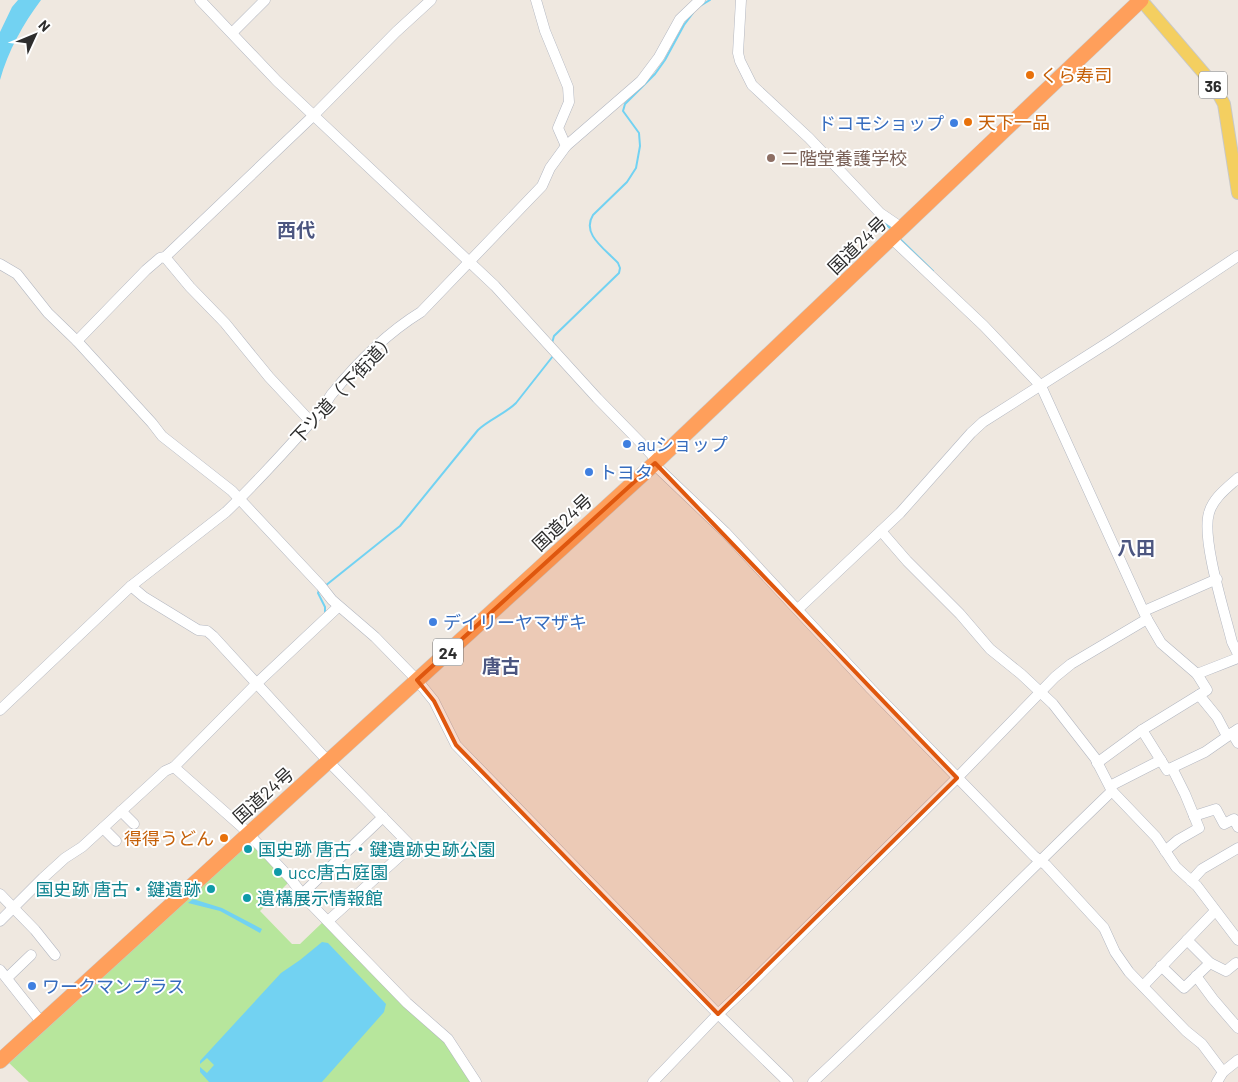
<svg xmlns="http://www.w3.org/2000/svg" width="1238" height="1082" viewBox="0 0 1238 1082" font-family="Barlow,'Noto Sans JP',sans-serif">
<rect width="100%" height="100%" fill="#efe8e0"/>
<!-- green -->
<path fill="#b7e69c" d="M250 841 290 881 260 911 292 944H300L324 921 446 1040 473 1082H29L8 1062Z"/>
<!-- water -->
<g fill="#72d2f2">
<path d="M18 0H41C23 24 8 51 0 80V32L12 7Z"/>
<path d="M193 899 222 908 262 929 260 933 220 911 188 903Z"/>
<path d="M322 942 328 943 386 1004 384 1012 322 1082H209L200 1072V1067L207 1073 214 1065 207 1058 200 1064V1061L281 973 300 960Z"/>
</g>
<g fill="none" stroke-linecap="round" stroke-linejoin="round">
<!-- stream -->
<g stroke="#72d2f2" stroke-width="2">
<path d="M700 6 710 0"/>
<path d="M880 218 891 229"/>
<path d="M899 238 933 271"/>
<path d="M552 343 554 336 619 273 620 268 618 263C605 249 581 234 593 215L627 182 636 168 640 146 639 133 623 111 625 104 655 74 665 60 684 25 693 13"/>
<path d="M325 586 400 526 478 430C490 419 505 414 516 403L553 356"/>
<path d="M319 590 318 593 325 607V614"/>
</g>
<!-- minor casing -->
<g stroke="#b3b7c1" stroke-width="11">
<g id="minor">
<path d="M200 0 277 81 495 286 597 398 640 442 652 455 659 469 725 532 871 689 1034 856 1046 865 1104 928 1115 952 1129 972 1186 1031 1202 1044 1223 1072"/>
<path d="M536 0 545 31 568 87 569 102 558 128 566 146"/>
<path d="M741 0 738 53 740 61 752 85 809 138 880 213 902 228"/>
<path d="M232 33 265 0"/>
<path d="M891 238 984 326 1041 386 1147 619 1161 643 1197 674 1207 690 1142 730 1097 763"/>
<path d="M165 257 190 287 225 323 269 377 311 422"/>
<path d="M0 264 17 274 48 313 77 341 152 423 162 436 232 491 321 586 332 600 375 637 417 680 434 701 456 745 718 1014 788 1082"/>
<path d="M77 341 146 270 160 258 165 257 313 116 396 32 431 0"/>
<path d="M1238 478C1227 488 1213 498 1209 513 1201 539 1225 613 1232 642L1238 654"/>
<path d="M881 531 907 561 960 614 990 649 1021 674 1053 704 1095 758 1112 791 1156 837 1176 867 1197 886 1238 940"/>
<path d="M131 586 144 597 198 630 207 631 213 636 325 758 411 846 328 921"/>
<path d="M798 609 900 513 971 433 983 422 1112 340 1238 256"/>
<path d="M1144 611 1217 579"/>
<path d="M1197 674 1238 658"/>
<path d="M1199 695 1217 717 1227 736"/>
<path d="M0 710 131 586 226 512C258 481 288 448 318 414 323 408 327 401 331 395 356 364 387 333 421 312L542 186 550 168 566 146 641 81 659 57 680 19 700 0"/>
<path d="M1142 730 1167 770 1205 752 1238 729"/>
<path d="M1232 733 1238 743"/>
<path d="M174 767 243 828 290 878 306 899 407 1003 448 1039 476 1082"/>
<path d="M1110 786 1161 760"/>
<path d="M121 811 134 824"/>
<path d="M1194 816 1216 809 1224 824 1234 819 1238 827"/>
<path d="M103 828 116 841"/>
<path d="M1165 851 1178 840 1199 828 1185 794 1172 768"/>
<path d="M1191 881 1202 869 1238 848"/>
<path d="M0 894 35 930 55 955"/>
<path d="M302 894 383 817"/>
<path d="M0 921 43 878 65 858 82 847 165 771 174 767 257 683 338 607"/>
<path d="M1187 940 1210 963 1226 971 1236 963"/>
<path d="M1161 966 1184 988 1210 963"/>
<path d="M0 970 42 1023"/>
<path d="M1196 976 1213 999 1238 1028"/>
<path d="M7 978 31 955"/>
<path d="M1143 986 1215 911"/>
<path d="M653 1082 718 1014 747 987 957 778 1055 677 1071 664 1147 619"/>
<path d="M813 1082C915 987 1012 887 1112 791"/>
<path d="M1217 1082 1223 1072 1238 1060"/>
</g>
</g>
<!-- major casing -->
<g stroke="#c8c8c8" stroke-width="14">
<path id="major" d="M1141 0 1213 84 1224 104 1238 193"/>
</g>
<!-- highway casing -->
<g stroke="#c8c8c8" stroke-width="16">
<path id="highway" d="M0 1061 655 463 1141 0"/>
</g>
<!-- minor -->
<use href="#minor" stroke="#fff" stroke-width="10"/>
<!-- major -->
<use href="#major" stroke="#f4cf60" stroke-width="12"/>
<!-- highway -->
<use href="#highway" stroke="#ff9f5b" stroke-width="15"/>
</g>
<!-- marked area -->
<path fill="#df570e" fill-opacity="0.2" stroke="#df570e" stroke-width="4" stroke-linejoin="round" d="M655 463 957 778 718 1014 456 745 434 701 417 680Z"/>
<!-- markers -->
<g fill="#e8710a" stroke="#fff" stroke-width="2">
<circle cx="1030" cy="75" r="5"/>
<circle cx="968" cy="122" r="5"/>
<circle cx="224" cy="838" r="5"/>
</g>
<g fill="#3f7fe0" stroke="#fff" stroke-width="2">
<circle cx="954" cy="123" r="5"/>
<circle cx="627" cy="444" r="5"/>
<circle cx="589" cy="472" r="5"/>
<circle cx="433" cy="622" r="5"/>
<circle cx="32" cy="986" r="5"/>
</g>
<circle fill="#8d6e63" stroke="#fff" stroke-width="2" cx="771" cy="158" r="5"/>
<g fill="#0f9aa8" stroke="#fff" stroke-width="2">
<circle cx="248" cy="849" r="5"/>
<circle cx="278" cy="872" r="5"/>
<circle cx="211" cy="889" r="5"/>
<circle cx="247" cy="898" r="5"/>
</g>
<g text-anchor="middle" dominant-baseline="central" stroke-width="4" stroke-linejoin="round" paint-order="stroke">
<!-- shield labels -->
<g fill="#fff" stroke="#6c6c6c" stroke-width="1">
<rect x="1199" y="71.5" width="28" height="27" rx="4"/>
<rect x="433" y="638.5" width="30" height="27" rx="4"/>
</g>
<g font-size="16" font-weight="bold" fill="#2d2d2d">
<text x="1213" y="85">36</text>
<text x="448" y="652">24</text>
</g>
<!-- food labels -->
<g font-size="18" fill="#c56008" stroke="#fff" text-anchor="start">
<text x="1040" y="75">くら寿司</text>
<text x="978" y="122">天下一品</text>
<text x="214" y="838" text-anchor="end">得得うどん</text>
</g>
<!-- shop labels -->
<g font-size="18" fill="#366cbe" stroke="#fff" text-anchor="start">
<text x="944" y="123" text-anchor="end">ドコモショップ</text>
<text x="637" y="444">auショップ</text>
<text x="599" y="472">トヨタ</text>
<text x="443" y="622">デイリーヤマザキ</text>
<text x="42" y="986">ワークマンプラス</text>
</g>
<!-- education labels -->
<g font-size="18" fill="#785e54" stroke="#fff" text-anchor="start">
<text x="781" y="158">二階堂養護学校</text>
</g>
<!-- street labels -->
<g font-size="18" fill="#2d2d2d" stroke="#fff">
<text transform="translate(857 245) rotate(-44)">国道24号</text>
<text transform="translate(343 388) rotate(-47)">下ツ道（下街道）</text>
<text transform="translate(562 522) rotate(-43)">国道24号</text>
<text transform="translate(263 795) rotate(-42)">国道24号</text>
</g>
<!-- culture labels -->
<g font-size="18" fill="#0d838f" stroke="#fff" text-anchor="start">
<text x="258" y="849">国史跡 唐古・鍵遺跡史跡公園</text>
<text x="288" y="872">ucc唐古庭園</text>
<text x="201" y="889" text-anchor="end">国史跡 唐古・鍵遺跡</text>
<text x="257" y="898">遺構展示情報館</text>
</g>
<!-- neighbourhood labels -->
<g font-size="19" font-weight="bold" fill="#4c5680" stroke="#fff">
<text x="296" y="229">西代</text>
<text x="1136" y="547">八田</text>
<text x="501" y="665">唐古</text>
</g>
</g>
<!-- north arrow -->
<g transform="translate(35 35) rotate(46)" stroke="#ffffff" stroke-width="4" paint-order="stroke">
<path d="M0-4L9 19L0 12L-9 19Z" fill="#2d2d2d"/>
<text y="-8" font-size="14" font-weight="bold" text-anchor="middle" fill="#2d2d2d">N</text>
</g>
</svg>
